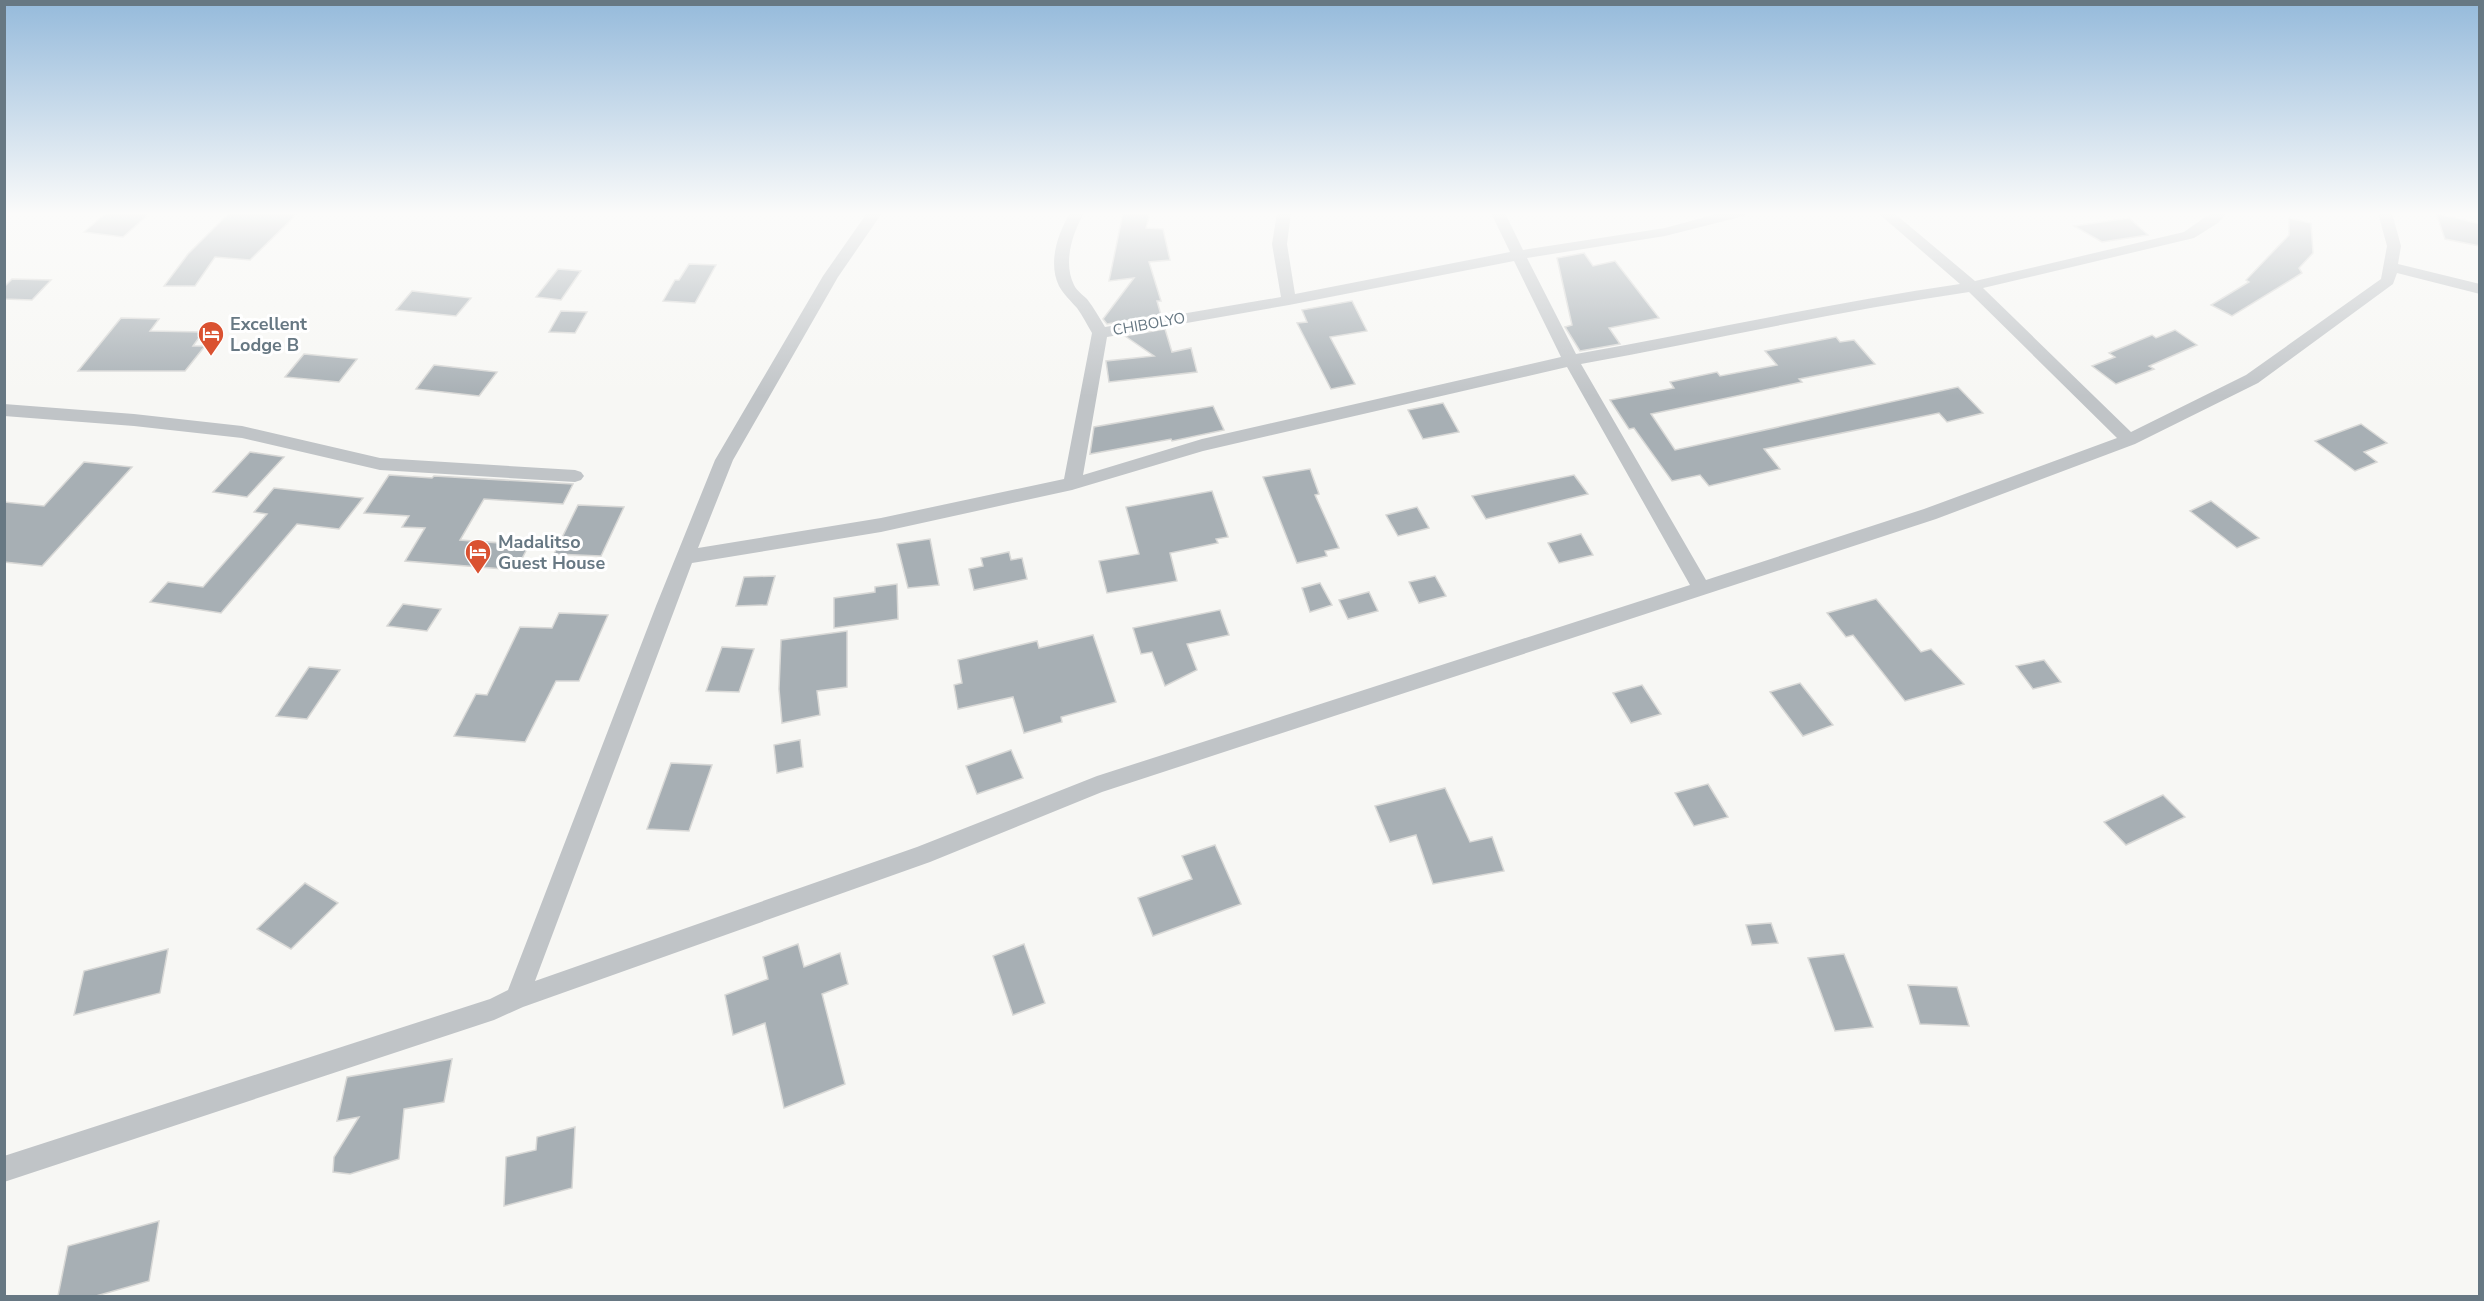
<svg xmlns="http://www.w3.org/2000/svg" width="2484" height="1301" viewBox="0 0 2484 1301" font-family="'Nunito Sans',sans-serif">
<rect width="100%" height="100%" fill="#f7f7f4"/>
<!-- building -->
<g fill="#a7afb4" stroke="#d8d8d6" stroke-width="1.5">
<path d="M106 213H150L123 237 84 232Z"/>
<path d="M229 213H298L250 260 215 257 195 286H164L188 254Z"/>
<path d="M1123 213H1150L1146 228 1163 229 1170 260 1149 262 1161 301H1157L1161 315 1107 324 1103 319 1134 278 1109 281Z"/>
<path d="M2436 213 2480 224V246L2445 239Z"/>
<path d="M2129 218 2148 235 2102 242 2074 226Z"/>
<path d="M2289 218 2311 223 2313 253 2299 268 2302 273 2232 316 2211 305 2249 282 2246 280 2289 235Z"/>
<path d="M1584 253 1593 266 1615 261 1659 318 1609 328 1620 344 1580 351 1565 327 1572 325 1557 258Z"/>
<path d="M689 264 716 265 695 303 663 301 675 280H679Z"/>
<path d="M558 269 581 271 561 300 536 297Z"/>
<path d="M12 279 51 280 32 300 4 299V287Z"/>
<path d="M412 291 471 298 456 316 396 310Z"/>
<path d="M1352 301 1367 331 1330 337 1355 384 1331 389 1297 323 1307 322 1302 310Z"/>
<path d="M561 311 587 312 575 333 549 332Z"/>
<path d="M121 318 159 319 150 331 203 332 193 346H205L185 371H78Z"/>
<path d="M1165 329 1172 352 1191 348 1197 372 1109 382 1106 361 1154 356 1125 336Z"/>
<path d="M2175 330 2197 345 2149 366 2154 369 2116 384 2092 366 2115 357 2109 353 2152 335 2156 338Z"/>
<path d="M1836 337 1840 342 1854 340 1875 364 1799 379 1802 382 1651 414 1675 450 1958 387 1983 413 1947 422 1939 413 1764 449 1780 469 1709 486 1700 475 1672 481 1634 428 1629 429 1610 400 1674 388 1670 382 1717 372 1720 376 1777 365 1765 351Z"/>
<path d="M304 354 357 359 339 382 285 377Z"/>
<path d="M434 365 497 372 479 396 416 389Z"/>
<path d="M1443 403 1459 432 1423 439 1408 410Z"/>
<path d="M1213 406 1224 430 1172 441 1171 439 1090 454 1094 427Z"/>
<path d="M2361 424 2387 443 2364 452 2377 462 2355 471 2315 441Z"/>
<path d="M250 452 284 457 247 497 213 492Z"/>
<path d="M84 462 132 467 42 566 4 562V502L44 506Z"/>
<path d="M1310 469 1319 494 1315 495 1339 548 1325 551 1327 556 1297 563 1263 477Z"/>
<path d="M389 475 432 478 434 476 573 484 563 504 484 499 460 540 529 545 516 570 405 561 425 528 402 527 409 516 364 513Z"/>
<path d="M1574 475 1588 494 1486 519 1472 496Z"/>
<path d="M274 488 363 498 339 529 297 524 221 613 150 602 168 582 203 587 267 514 254 512Z"/>
<path d="M1212 491 1228 537 1216 539 1218 543 1170 553 1177 581 1107 593 1099 561 1139 554 1126 507Z"/>
<path d="M2211 501 2259 538 2237 548 2190 511Z"/>
<path d="M578 505 624 507 601 556 554 554Z"/>
<path d="M1417 507 1429 528 1398 536 1386 515Z"/>
<path d="M1581 534 1593 555 1559 563 1548 543Z"/>
<path d="M930 539 939 585 908 588 897 544Z"/>
<path d="M1009 552 1011 560 1022 558 1027 579 974 590 969 569 983 566 981 558Z"/>
<path d="M775 576 767 605 736 606 744 577Z"/>
<path d="M1435 576 1446 596 1419 603 1409 582Z"/>
<path d="M1320 583 1332 605 1310 612 1302 588Z"/>
<path d="M897 584 898 619 834 628V598L875 592V587Z"/>
<path d="M1369 592 1378 611 1348 619 1339 600Z"/>
<path d="M1876 599 1921 652 1931 649 1964 684 1905 701 1853 635 1846 637 1827 613Z"/>
<path d="M403 604 441 609 427 631 387 626Z"/>
<path d="M1220 610 1229 635 1187 644 1197 670 1165 686 1152 652 1141 654 1133 628Z"/>
<path d="M559 613 608 615 579 681H556L525 742 454 736 476 694 487 695 520 627 552 628Z"/>
<path d="M847 631V687L817 691 820 715 782 723 779 689 781 640Z"/>
<path d="M1093 635 1116 702 1061 717 1062 722 1024 733 1013 697 958 709 954 685 962 683 958 660 1037 641 1039 648Z"/>
<path d="M722 647 754 649 739 692 706 691Z"/>
<path d="M2044 660 2061 682 2033 689 2016 666Z"/>
<path d="M309 667 340 670 307 719 276 716Z"/>
<path d="M1800 683 1833 725 1803 736 1770 692Z"/>
<path d="M1642 685 1661 714 1631 723 1613 693Z"/>
<path d="M800 740 803 767 777 773 774 745Z"/>
<path d="M1011 750 1023 778 977 794 966 766Z"/>
<path d="M671 763 712 765 689 831 647 829Z"/>
<path d="M1708 784 1728 817 1694 826 1675 793Z"/>
<path d="M1445 788 1470 842 1492 837 1504 871 1433 884 1416 835 1390 842 1375 806Z"/>
<path d="M2163 795 2185 817 2126 845 2104 822Z"/>
<path d="M1215 845 1241 904 1153 936 1138 898 1192 879 1182 856Z"/>
<path d="M305 883 338 903 291 949 257 929Z"/>
<path d="M1771 923 1778 943 1752 945 1746 925Z"/>
<path d="M798 944 804 967 840 953 848 984 822 994 845 1084 784 1108 765 1023 733 1035 725 995 768 979 763 957Z"/>
<path d="M1024 944 1045 1003 1013 1015 993 956Z"/>
<path d="M168 949 160 993 74 1015 84 971Z"/>
<path d="M1844 954 1873 1027 1835 1031 1808 958Z"/>
<path d="M1908 985 1957 987 1969 1026 1920 1024Z"/>
<path d="M452 1059 444 1102 404 1109 399 1159 350 1174 333 1172 334 1157 359 1117 337 1121 347 1077Z"/>
<path d="M575 1127 572 1188 504 1206 506 1157 536 1150 537 1137Z"/>
<path d="M159 1221 149 1281 96 1296H58L68 1246Z"/>
</g>
<g fill="none" stroke-linecap="round" stroke-linejoin="round">
<!-- minor -->
<g fill="#c0c4c7" fill-rule="evenodd">
<path d="M867 213H882L838 277 733 460 698 548 881 518 1064 479 1092 333C1087 325 1083 316 1077 308 1071 301 1064 295 1059 286 1048 263 1057 235 1070 213H1084C1072 234 1063 263 1074 285 1077 291 1083 295 1087 299 1094 308 1099 317 1105 327L1281 297 1272 244 1277 213H1291L1287 244 1295 294 1510 252 1491 213H1505L1523 250 1665 228 1720 213H1746L1744 216 1665 236 1527 258 1576 354C1704 331 1831 303 1960 284L1878 213H1894L1975 281 2184 232 2211 213H2227L2218 223 2194 238 1983 288 2131 432 2246 375 2381 279 2387 246 2378 213H2392L2401 246 2398 264 2480 284V294L2397 273 2393 284 2258 383 2135 444 1936 519 1102 792 930 862 523 1007 494 1020 4 1182V1156L490 999 508 990 656 606 715 460 823 276ZM1514 261 1561 357 1202 439 1083 475 1107 337 1289 305ZM1969 292 2117 438 1924 509 1706 580 1581 364C1711 340 1839 311 1969 292ZM1567 367 1690 585 1097 776 917 847 535 981 692 563 881 532 1072 490 1203 451Z"/>
<path d="M4 404 134 414 242 426 380 458 575 470 581 472 584 476 581 480 575 482 380 470 242 438 134 426 4 416Z"/>
</g>
</g>
<!-- sky -->
<linearGradient id="sky" x2="0" y2="1"><stop stop-color="#95badb"/><stop offset="0.54" stop-color="#fbfbfa"/><stop offset="1" stop-color="#fbfbfa" stop-opacity="0"/></linearGradient>
<rect width="2484" height="396" fill="url(#sky)"/>
<!-- icons -->
<defs>
<g id="hotel-pin" transform="scale(1.35)"><path d="M0 17L-7.5 6A9.5 9.5 0 1 1 7.5 6Z" fill="#da5231" stroke="#fff"/><path d="M-6-4.5h1.5V1H6V5H4.5V3h-9V5H-6ZM-4 0a1.8 1.8 0 1 1 3.6 0ZM.5 0V-2.5h3Q6-2.5 6 0Z" fill="#fff"/></g>
</defs>
<g fill-rule="evenodd">
<use href="#hotel-pin" x="211" y="334"/>
<use href="#hotel-pin" x="478" y="552"/>
</g>
<g text-anchor="middle" dominant-baseline="central" stroke-width="6" stroke-linejoin="round" paint-order="stroke">
<!-- far-street labels -->
<g font-size="15" fill="#677883" stroke="#fff">
<text transform="translate(1149 324) rotate(-10)">CHIBOLYO</text>
</g>
<!-- poi labels -->
<g font-size="18" font-weight="bold" fill="#677883" stroke="#fff" text-anchor="start">
<text x="230" y="324">Excellent<tspan x="230" dy="21">Lodge B</tspan></text>
<text x="498" y="542">Madalitso<tspan x="498" dy="21">Guest House</tspan></text>
</g>
</g>
<!-- border -->
<rect width="2484" height="1301" fill="none" stroke="#677883" stroke-width="12"/>
</svg>
